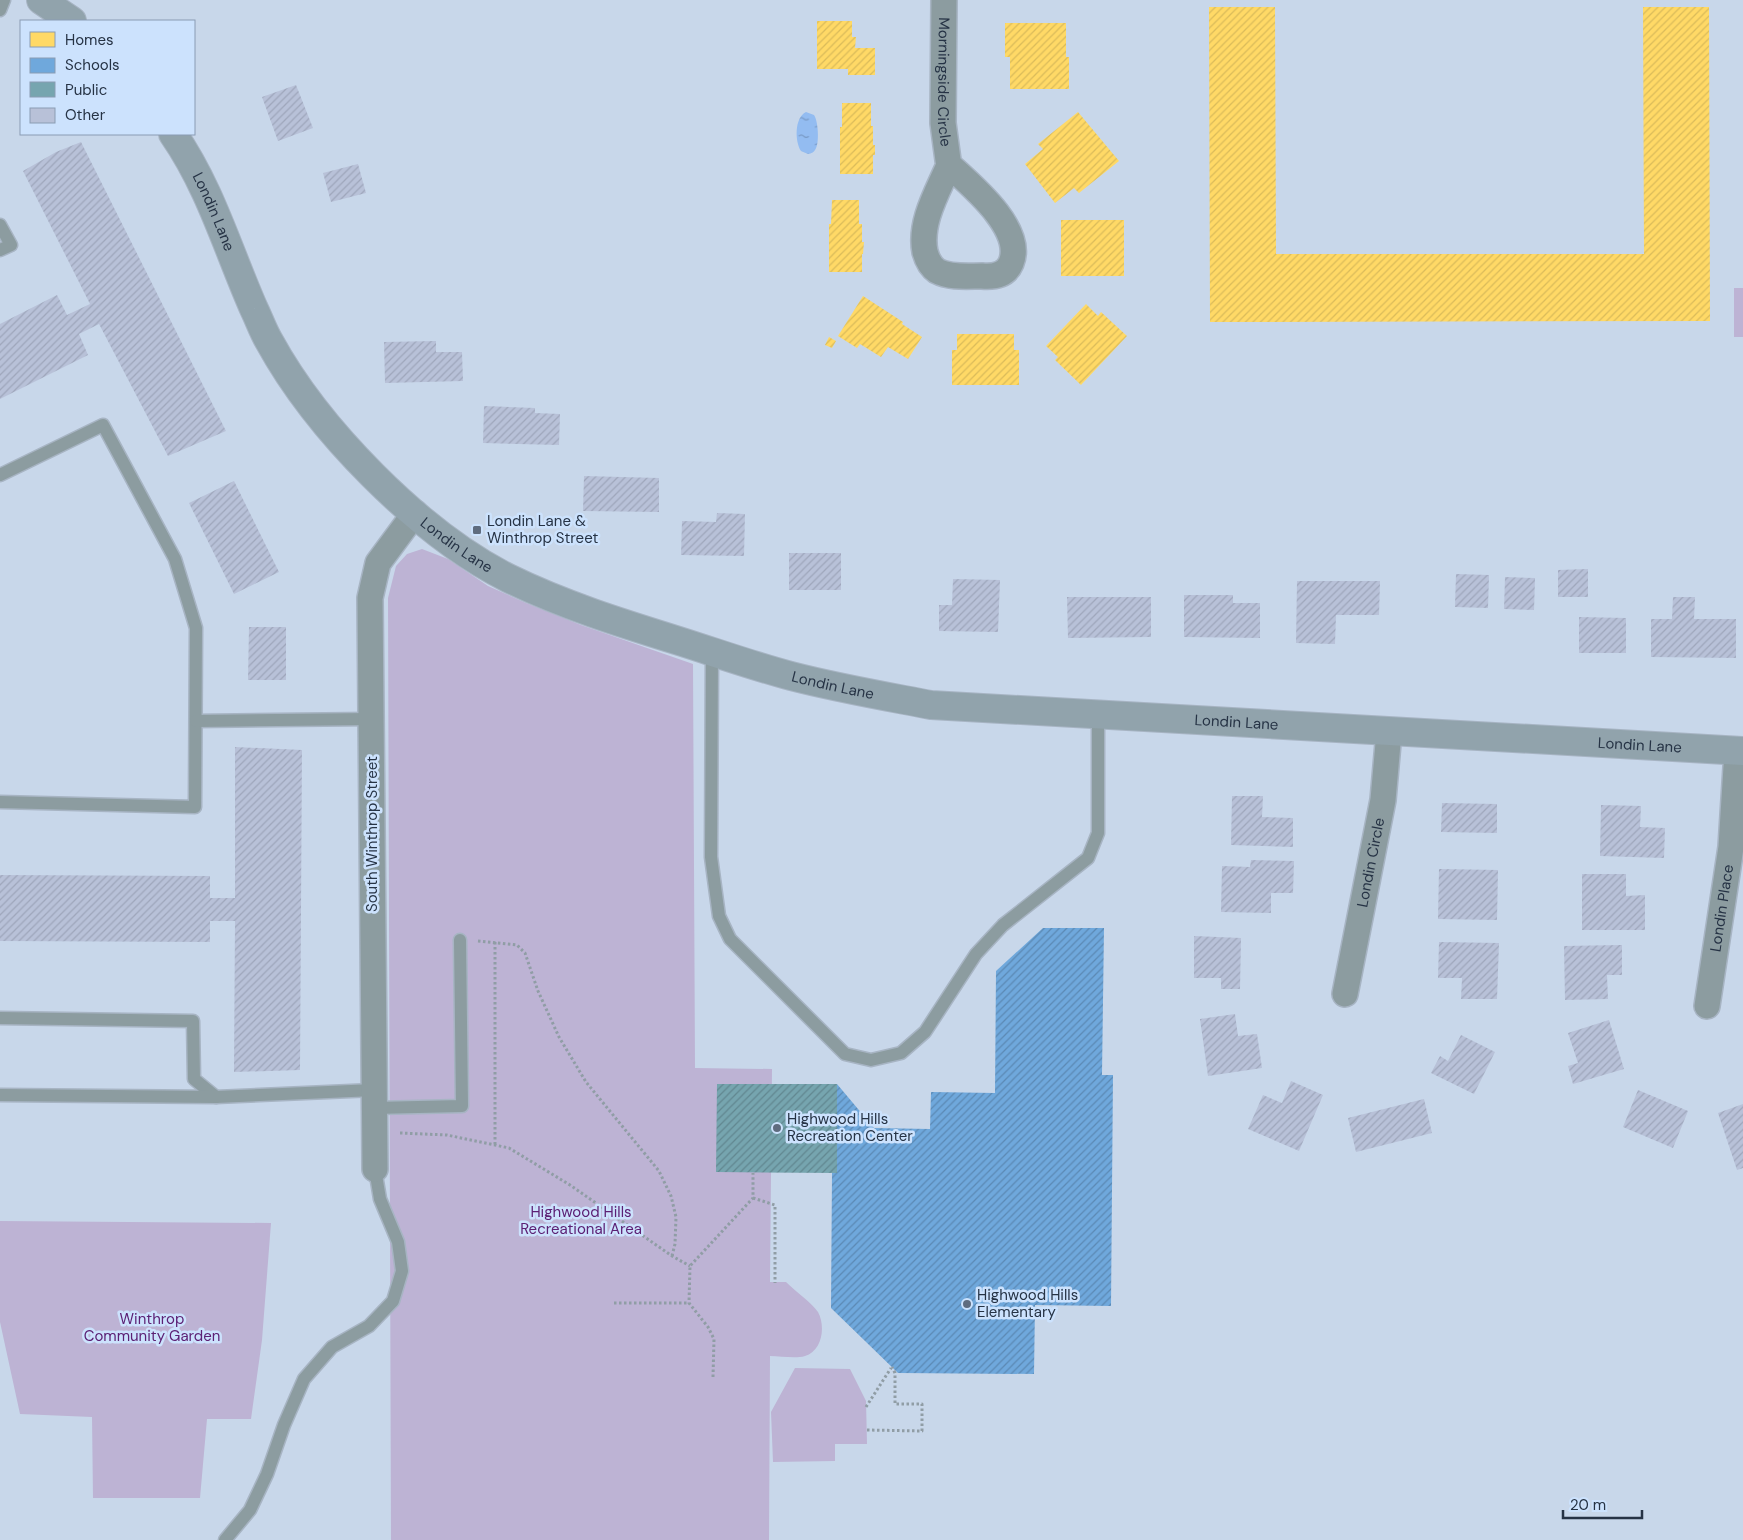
<svg xmlns="http://www.w3.org/2000/svg" width="1743" height="1540" viewBox="0 0 1743 1540" font-family="'DM Sans',sans-serif">
<defs>
<pattern id="water-ripples" width="26" height="14" patternUnits="userSpaceOnUse" patternTransform="scale(1.25)"><rect width="26" height="14" fill="#93bcf1"/><path d="M2 4q2-2 4 0t4 0M15 11q2-2 4 0t4 0" fill="none" stroke="#7899c5"/></pattern>
<pattern id="homes-hatch" width="6" height="6" patternUnits="userSpaceOnUse" patternTransform="scale(1.25)"><rect width="6" height="6" fill="#ffd966"/><path d="M-1 1l2-2M0 6l6-6M5 7l2-2" fill="none" stroke="#dabb5a"/></pattern>
<pattern id="schools-hatch" width="6" height="6" patternUnits="userSpaceOnUse" patternTransform="scale(1.25)"><rect width="6" height="6" fill="#6fa8dc"/><path d="M-1 1l2-2M0 6l6-6M5 7l2-2" fill="none" stroke="#5b89b4"/></pattern>
<pattern id="public-hatch" width="6" height="6" patternUnits="userSpaceOnUse" patternTransform="scale(1.25)"><rect width="6" height="6" fill="#76a5af"/><path d="M-1 1l2-2M0 6l6-6M5 7l2-2" fill="none" stroke="#618790"/></pattern>
<pattern id="building-hatch" width="6" height="6" patternUnits="userSpaceOnUse" patternTransform="scale(1.25)"><rect width="6" height="6" fill="#b8c1d8"/><path d="M-1 1l2-2M0 6l6-6M5 7l2-2" fill="none" stroke="#9ea6bb"/></pattern>
</defs>
<rect width="100%" height="100%" fill="#c8d7ea"/>
<!-- green -->
<g fill="#bdb3d4">
<rect x="1734" y="288" width="9" height="49"/>
<path d="M422 549 448 559 488 586 526 603 581 625 693 664 695 1068 772 1069 770 1282H786C794 1290 813 1304 818 1312 826 1327 822 1351 805 1356 795 1359 781 1356 770 1356L769 1540H391L388 598 396 566 407 554Z"/>
<path d="M0 1221 271 1223 262 1340 251 1419H207L200 1498H93L92 1417 20 1414 0 1322Z"/>
<path d="M795 1368 850 1369 866 1401 867 1444H835V1461L773 1462 771 1412Z"/>
</g>
<!-- water -->
<path fill="url(#water-ripples)" d="M806 112 814 115C818 120 820 144 815 150 813 153 812 153 808 154L801 151C795 142 794 118 806 112Z"/>
<!-- homes -->
<g fill="url(#homes-hatch)">
<path d="M1209 7H1275L1276 254H1644L1643 7H1709L1710 321 1210 322Z"/>
<path d="M817 21H852V37H856L855 48H875V75H848V69H817Z"/>
<path d="M1005 23H1066V57H1069V89H1010V57H1005Z"/>
<path d="M842 103H871V126H873V145H875V155H873V174H840V127H842Z"/>
<path d="M1078 112 1119 161 1079 193 1074 188 1055 203 1025 164 1043 149 1038 144Z"/>
<path d="M832 200H859V224H862V242H864L863 254H862V272H829V224H831Z"/>
<rect x="1061" y="220" width="63" height="56"/>
<path d="M863 296 903 322 902 324 922 337 908 359 888 347 881 357 860 344 857 348 838 336Z"/>
<path d="M1086 304 1098 316 1101 312 1127 336 1081 385 1055 360 1058 357 1046 346Z"/>
<path d="M957 334H1014V350H1019V385H952V350H957Z"/>
<path d="M829 337 836 341 832 348 825 345Z"/>
</g>
<!-- schools -->
<path fill="url(#schools-hatch)" d="M1043 928H1104L1102 1075H1113L1111 1306 1035 1305 1034 1374 898 1373 831 1308 832 1173H837V1084L874 1128 930 1129 931 1092 995 1093 996 971Z"/>
<!-- public -->
<path fill="url(#public-hatch)" d="M717 1084H837V1173L716 1172Z"/>
<!-- building -->
<g fill="url(#building-hatch)">
<path d="M296 85 313 128 278 141 262 97Z"/>
<path d="M81 142 226 431 168 456 99 324 79 334 88 355 0 399V324L57 295 67 315 90 304 23 171 56 152Z"/>
<path d="M358 164 366 193 331 202 323 173Z"/>
<path d="M436 341V352H462L463 381 385 383 384 342Z"/>
<path d="M484 406 535 408V413L560 414 559 445 483 443Z"/>
<path d="M584 476 659 478V512L583 511Z"/>
<path d="M234 481 279 572 234 594 189 503Z"/>
<path d="M717 513 745 514 744 556 681 555 682 521 716 522Z"/>
<rect x="789" y="553" width="52" height="37"/>
<path d="M1588 569V597H1558V570Z"/>
<path d="M1456 574 1489 575 1488 608 1455 607Z"/>
<path d="M1505 577 1535 578 1534 610 1504 609Z"/>
<path d="M953 579 1000 580 998 632 939 631V605H952Z"/>
<path d="M1297 581H1380L1379 615H1336L1335 644 1296 643Z"/>
<path d="M1184 595H1233V603H1260V638L1184 637Z"/>
<path d="M1067 597H1151V637L1068 638Z"/>
<path d="M1673 597H1695L1694 619H1736V658L1651 657V619H1672Z"/>
<path d="M1579 617 1626 618V653H1579Z"/>
<path d="M249 627H286V680H248Z"/>
<path d="M235 747 302 750 300 1070 234 1072 235 921H210V942L0 941V875L210 876V898H235Z"/>
<path d="M1232 796H1263L1262 817 1293 818V847L1231 845Z"/>
<path d="M1442 803 1497 804V833L1441 832Z"/>
<path d="M1601 805 1641 806 1640 827 1665 828 1664 858 1600 856Z"/>
<path d="M1251 860 1294 861 1293 893H1271V913L1221 912 1222 866 1250 867Z"/>
<path d="M1439 869 1498 870 1497 920 1438 919Z"/>
<path d="M1582 874H1626V896L1645 895V930H1582Z"/>
<path d="M1194 936 1241 938 1240 989H1221V978H1194Z"/>
<path d="M1439 942 1499 943 1497 999H1461L1462 978H1438Z"/>
<path d="M1622 945V975H1607L1608 999 1565 1000 1564 946Z"/>
<path d="M1235 1014 1238 1036 1257 1034 1262 1068 1208 1076 1200 1019Z"/>
<path d="M1609 1020 1624 1069 1573 1084 1568 1066 1578 1063 1568 1033Z"/>
<path d="M1461 1035 1495 1052 1474 1094 1431 1073 1440 1056 1448 1061Z"/>
<path d="M1291 1081 1323 1095 1299 1151 1248 1129 1263 1095 1282 1103Z"/>
<path d="M1638 1090 1688 1111 1673 1148 1623 1127Z"/>
<path d="M1424 1099 1432 1133 1356 1152 1348 1118Z"/>
<path d="M1743 1104V1168L1737 1170 1718 1113Z"/>
</g>
<g fill="none" stroke-linecap="round" stroke-linejoin="round">
<!-- lane casing -->
<g stroke="#a7b4c3" stroke-width="15">
<g id="lane">
<path d="M0 10 4 0"/>
<path d="M0 225 11 245 0 250"/>
<path d="M0 475 103 425 175 559 196 628 195 807 0 802"/>
<path d="M712 652 711 857 719 916 730 939 845 1054 871 1060 901 1053 925 1032 976 954 1003 925 1088 858 1098 833V715"/>
<path d="M196 721 371 719"/>
<path d="M0 1018 193 1021 194 1079 216 1097"/>
<path d="M0 1095 216 1097 374 1090"/>
<path d="M374 1108 462 1106 460 940"/>
<path d="M225 1540 250 1510 267 1474 284 1425 304 1379 332 1347 369 1326 393 1301 402 1271 398 1242 380 1199 375 1169"/>
</g>
</g>
<!-- street casing -->
<g stroke="#a7b4c3" stroke-width="28">
<g id="street">
<path id="s1" d="M944 0 943 123 948 160 949 165C971 185 1025 229 1011 263 1006 275 994 277 982 276 968 276 950 278 937 271 931 267 927 259 925 252 919 222 938 191 949 165"/>
<path id="s2" d="M1345 994 1383 800 1389 732"/>
<path id="s3" d="M1707 1006 1731 847 1737 751"/>
<path d="M375 1169 370 598 378 563 415 513"/>
</g>
</g>
<!-- secondary casing -->
<g stroke="#a7b4c3" stroke-width="30">
<g id="secondary">
<path d="M41 0 72 21"/>
<path id="s4" d="M173 134C210 187 228 250 254 309 259 319 263 331 269 341 317 429 419 533 508 578 563 605 621 623 679 641 717 653 753 666 791 676 837 688 884 696 931 705L1743 751"/>
</g>
</g>
<!-- path -->
<g stroke="#909da5" stroke-width="3" stroke-dasharray="2.5 2.5" stroke-linecap="butt">
<path d="M478 941 517 945 525 953 538 991 559 1037 586 1082 659 1171 671 1196 676 1217 675 1244 672 1256"/>
<path d="M495 942V1145"/>
<path d="M400 1133 447 1135 509 1148 570 1185 672 1256 690 1266"/>
<path d="M753 1198 775 1205V1283"/>
<path d="M614 1303H689"/>
<path d="M713 1377 714 1339 708 1327 689 1303 690 1266 753 1198V1173"/>
<path d="M866 1407 891 1368"/>
<path d="M867 1430 922 1431V1404H895V1373L892 1367"/>
</g>
<!-- lane -->
<use href="#lane" stroke="#8c9ca0" stroke-width="12"/>
<!-- street -->
<use href="#street" stroke="#8c9ca0" stroke-width="25"/>
<!-- secondary -->
<use href="#secondary" stroke="#91a3ac" stroke-width="28"/>
</g>
<!-- markers -->
<g fill="#5f6c7f" stroke="#cce2fd" stroke-width="2">
<rect x="472" y="525" width="10" height="10" rx="2.5"/>
<circle cx="777" cy="1128" r="5"/>
<circle cx="967" cy="1304" r="5"/>
</g>
<g text-anchor="middle" dominant-baseline="central" stroke-width="5" stroke-linejoin="round" paint-order="stroke">
<!-- street labels -->
<g font-size="15" fill="#263345" stroke="#cce2fd">
<text stroke="none"><textPath href="#s1" startOffset="82">Morningside Circle</textPath></text>
<text stroke="none"><textPath href="#s4" startOffset="88">Londin Lane</textPath></text>
<text stroke="none"><textPath href="#s4" startOffset="508">Londin Lane</textPath></text>
<text stroke="none"><textPath href="#s4" startOffset="912">Londin Lane</textPath></text>
<text stroke="none"><textPath href="#s4" startOffset="1318">Londin Lane</textPath></text>
<text stroke="none"><textPath href="#s4" startOffset="1722">Londin Lane</textPath></text>
<text transform="translate(372 834) rotate(-90)">South Winthrop Street</text>
<text stroke="none"><textPath href="#s2" startOffset="134">Londin Circle</textPath></text>
<text stroke="none"><textPath href="#s3" startOffset="99">Londin Place</textPath></text>
</g>
<!-- poi labels -->
<g font-size="15" fill="#263345" stroke="#cce2fd" text-anchor="start">
<text x="487" y="521">Londin Lane &amp;<tspan x="487" dy="17">Winthrop Street</tspan></text>
<text x="787" y="1119">Highwood Hills<tspan x="787" dy="17">Recreation Center</tspan></text>
<text x="977" y="1295">Highwood Hills<tspan x="977" dy="17">Elementary</tspan></text>
</g>
<!-- park labels -->
<g font-size="15" fill="#5c2074" stroke="#cce2fd">
<text x="581" y="1212">Highwood Hills<tspan x="581" dy="17">Recreational Area</tspan></text>
<text x="152" y="1319">Winthrop<tspan x="152" dy="17">Community Garden</tspan></text>
</g>
</g>
<!-- legend -->
<rect x="20" y="20" width="175" height="115" fill="#cce2fd" stroke="#8a9cb3"/>
<rect x="30" y="32" width="25" height="15" fill="#ffd966" stroke="#8a9cb3"/>
<text x="65" y="45" font-size="15" fill="#263345">Homes</text>
<rect x="30" y="58" width="25" height="15" fill="#6fa8dc" stroke="#8a9cb3"/>
<text x="65" y="70" font-size="15" fill="#263345">Schools</text>
<rect x="30" y="82" width="25" height="15" fill="#76a5af" stroke="#8a9cb3"/>
<text x="65" y="95" font-size="15" fill="#263345">Public</text>
<rect x="30" y="108" width="25" height="15" fill="#b8c1d8" stroke="#8a9cb3"/>
<text x="65" y="120" font-size="15" fill="#263345">Other</text>
<!-- scale -->
<path d="M1563 1510v8h79v-8" fill="none" stroke="#263345" stroke-width="2.5"/>
<text x="1570" y="1510" font-size="15" fill="#263345" stroke="#cce2fd" stroke-width="4" paint-order="stroke">20 m</text>
</svg>
